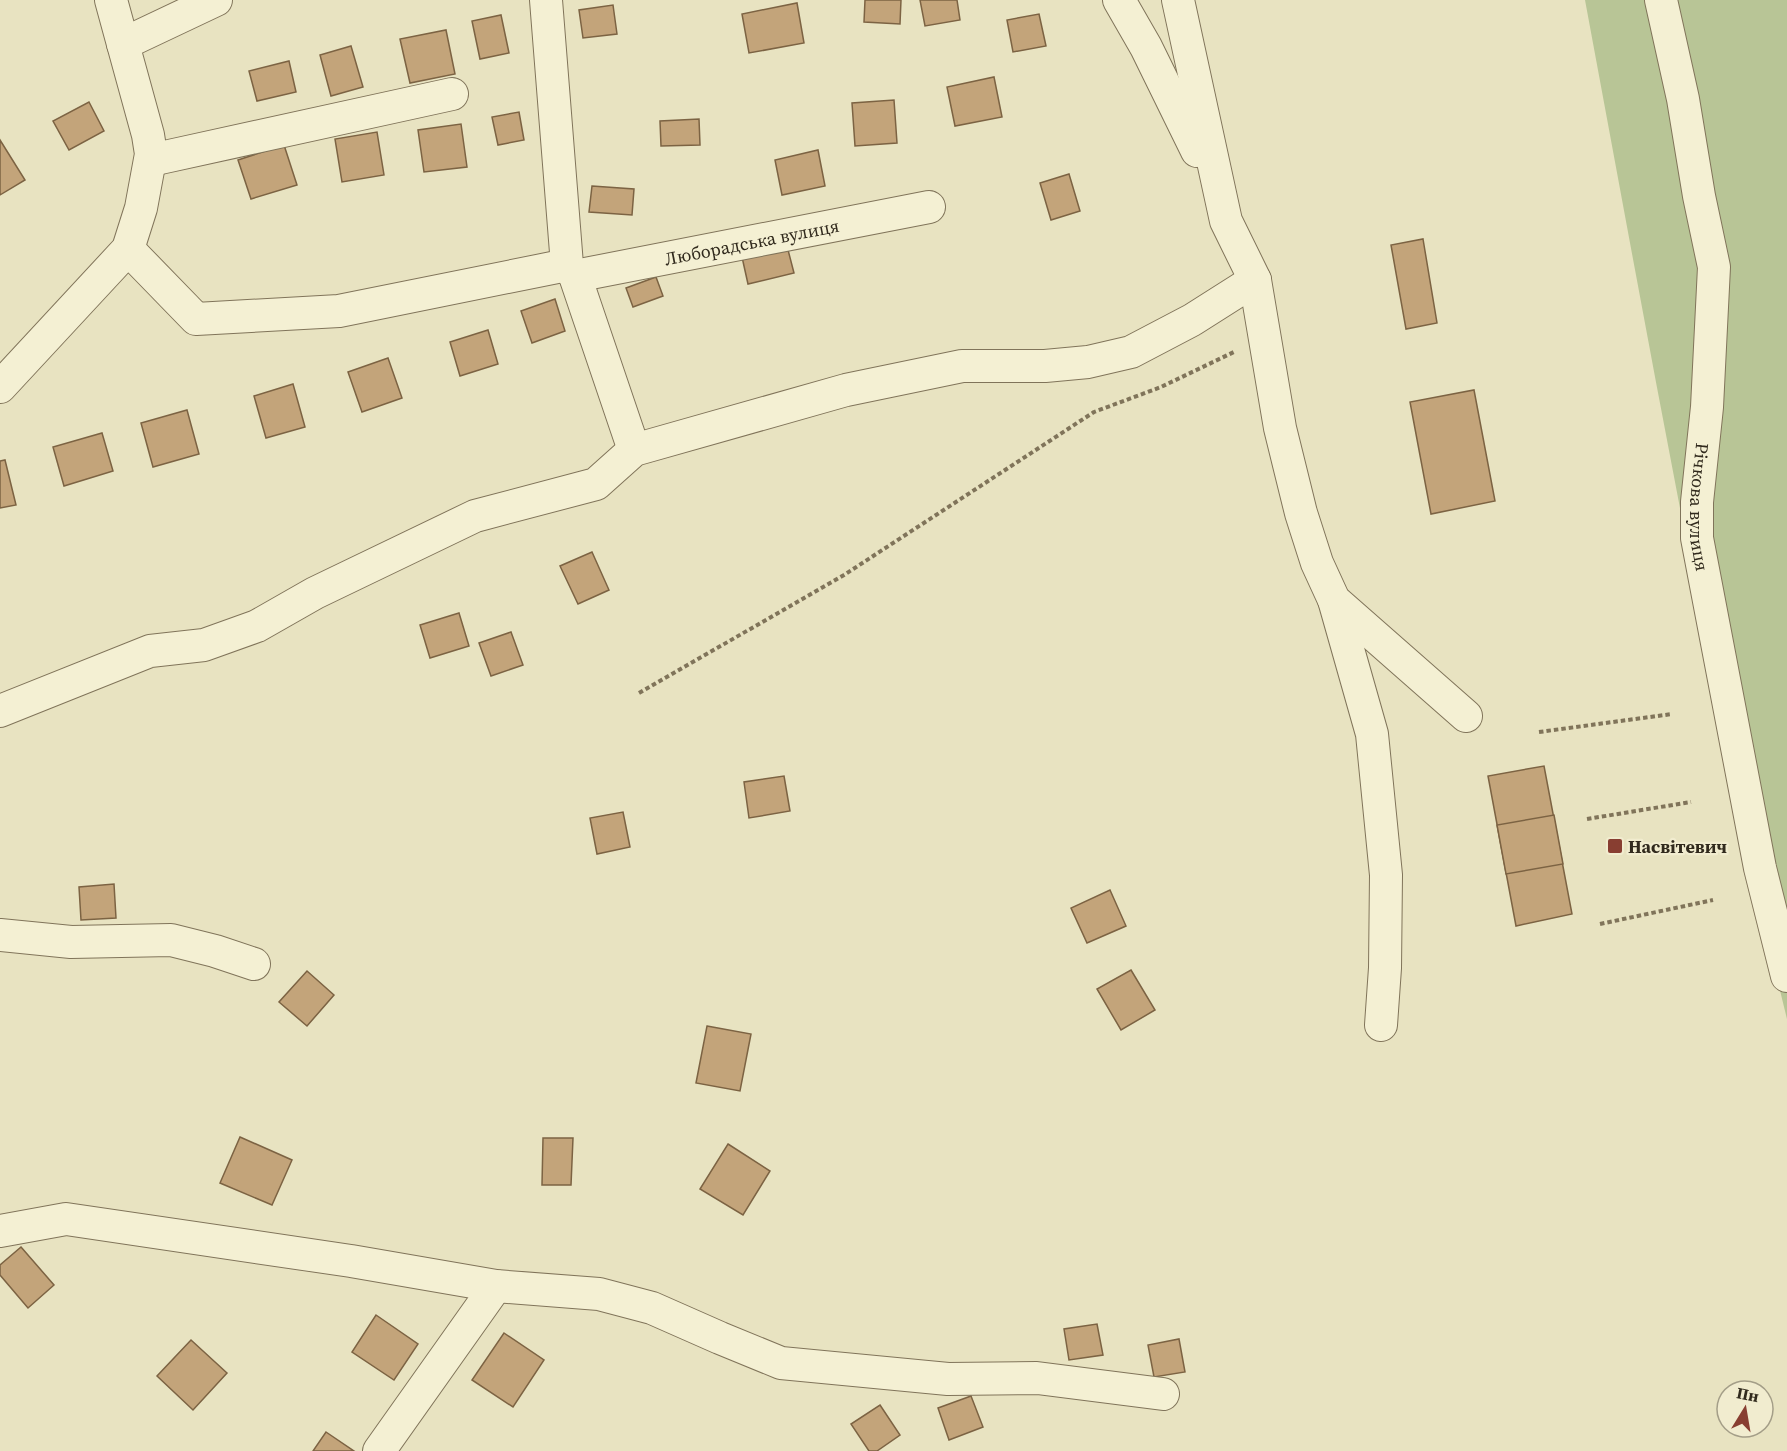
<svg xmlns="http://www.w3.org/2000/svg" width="1787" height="1451" viewBox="0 0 1787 1451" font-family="'Source Serif 4',serif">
<rect width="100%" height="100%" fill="#e8e3c1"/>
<!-- green -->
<path fill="#b8c596" d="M1585 0H1787V1019C1751 874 1722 727 1694 580 1656 387 1621 193 1585 0Z"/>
<!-- building -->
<g fill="#c3a47a" stroke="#7c6343" stroke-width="1.5">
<path d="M865 0H901L900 24 864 22Z"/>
<path d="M920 0H957L960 20 925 26Z"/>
<path d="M797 3 804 43 749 53 742 14Z"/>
<path d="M613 5 617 34 583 38 579 10Z"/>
<path d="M1039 14 1046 46 1013 52 1007 20Z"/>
<path d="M501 15 509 53 480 59 472 21Z"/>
<path d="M446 30 455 74 410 83 400 39Z"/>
<path d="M351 46 363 87 331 96 320 55Z"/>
<path d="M289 61 296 92 257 101 249 71Z"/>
<path d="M994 77 1002 117 955 126 947 87Z"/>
<path d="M894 100 897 143 855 146 852 103Z"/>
<path d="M89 102 104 131 69 150 53 121Z"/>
<path d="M519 112 524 140 498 145 492 117Z"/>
<path d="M699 119 700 145 661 146 660 121Z"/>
<path d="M461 124 467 167 424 172 418 130Z"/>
<path d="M377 132 384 175 342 182 335 139Z"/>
<path d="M0 140 25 180 0 195Z"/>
<path d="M284 145 297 185 251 199 238 160Z"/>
<path d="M818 150 825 186 782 195 775 160Z"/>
<path d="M1069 174 1080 211 1051 220 1040 183Z"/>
<path d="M592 186 634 189 632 215 589 212Z"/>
<path d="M1423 239 1437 323 1406 329 1391 245Z"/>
<path d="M787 246 794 273 748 284 742 257Z"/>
<path d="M656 277 663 296 633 307 626 288Z"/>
<path d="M555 299 565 331 532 343 521 311Z"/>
<path d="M488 330 498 364 460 376 450 342Z"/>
<path d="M388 358 402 398 362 412 348 372Z"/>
<path d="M293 384 305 427 266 438 254 396Z"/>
<path d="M1474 390 1495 501 1431 514 1410 402Z"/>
<path d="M187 410 199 454 153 467 141 423Z"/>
<path d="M102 433 113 471 64 486 53 447Z"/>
<path d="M5 460 16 505 0 508V461Z"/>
<path d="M592 552 609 590 578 604 560 566Z"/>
<path d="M459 613 469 646 430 658 420 625Z"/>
<path d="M511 632 523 665 491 676 479 643Z"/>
<path d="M1544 766 1572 914 1516 926 1488 776Z"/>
<path d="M784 776 790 811 749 818 744 782Z"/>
<path d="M623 812 630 847 597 854 590 818Z"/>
<path d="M1554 815 1563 864 1506 874 1497 825Z"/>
<path d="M114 884 116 918 81 920 79 887Z"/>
<path d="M1110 890 1126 926 1087 943 1071 908Z"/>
<path d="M1131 970 1155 1010 1121 1030 1097 989Z"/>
<path d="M307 971 334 995 307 1026 279 1002Z"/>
<path d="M707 1026 751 1034 740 1091 696 1083Z"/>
<path d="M240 1137 292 1160 272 1205 220 1183Z"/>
<path d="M543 1138H573L571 1185H542Z"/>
<path d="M728 1144 770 1171 743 1215 700 1189Z"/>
<path d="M21 1247 54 1285 28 1308 0 1275V1265Z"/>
<path d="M376 1315 418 1344 394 1380 352 1352Z"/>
<path d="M1097 1324 1103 1355 1069 1360 1064 1329Z"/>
<path d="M504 1333 544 1360 513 1407 472 1380Z"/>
<path d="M1179 1339 1185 1372 1154 1377 1148 1345Z"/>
<path d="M191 1340 227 1373 193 1410 157 1376Z"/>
<path d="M971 1396 983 1427 949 1440 938 1408Z"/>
<path d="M880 1405 900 1435 877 1451H869L851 1424Z"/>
<path d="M326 1432 354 1451H313Z"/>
</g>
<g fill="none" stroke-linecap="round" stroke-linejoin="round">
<!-- minor casing -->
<g stroke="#80745a" stroke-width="34">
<g id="minor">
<path d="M111 0 123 44"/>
<path d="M546 0 567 265 575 276 634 450"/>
<path d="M1119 0 1146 47 1197 151"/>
<path d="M1178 0 1226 221 1255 280 1280 428 1301 513 1317 563 1334 600 1466 716"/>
<path id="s1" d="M1661 0 1683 99 1699 196 1714 267 1707 407 1697 502V538L1760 868 1787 976"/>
<path d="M151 160 452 94"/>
<path d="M128 249 196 319 339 311 567 265"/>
<path id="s2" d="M575 276 929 207"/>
<path d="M0 387 128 249 141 208 151 154 148 135 123 44 216 0"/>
<path d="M1334 600 1372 734 1386 875 1385 968 1381 1025"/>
<path d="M0 711 150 651 204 645 257 626 315 593 475 516 596 484 634 450 846 390 962 366H1045L1088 362 1131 352 1192 320 1255 280"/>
<path d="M0 935 71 942 171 940 215 951 254 964"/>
<path d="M0 1231 66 1219 351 1261 496 1286 599 1294 652 1308 720 1338 781 1363 948 1379 1037 1378 1163 1394"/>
<path d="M379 1451 496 1286"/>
</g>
</g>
<!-- path -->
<g stroke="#80745a" stroke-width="4" stroke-dasharray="4.5 3" stroke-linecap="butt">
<path d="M639 693 844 575 1094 412 1161 387 1236 351"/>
<path d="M1539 732 1672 714"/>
<path d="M1587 819 1691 802"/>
<path d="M1600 924 1713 900"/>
</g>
<!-- minor -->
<use href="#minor" stroke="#f4f0d3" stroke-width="32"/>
</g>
<!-- markers -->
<rect fill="#883e31" stroke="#f1eccf" stroke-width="2" x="1607" y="838" width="16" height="16" rx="3"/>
<g text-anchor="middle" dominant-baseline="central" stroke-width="4.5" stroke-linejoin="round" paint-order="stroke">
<!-- street labels -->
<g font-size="18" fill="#312a1d" stroke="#f1eccf">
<text stroke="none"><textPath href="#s2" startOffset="180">Люборадська вулиця</textPath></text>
<text stroke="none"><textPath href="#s1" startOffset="513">Річкова вулиця</textPath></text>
</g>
<!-- poi labels -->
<g font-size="18" font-weight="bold" fill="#312a1d" stroke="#f1eccf" text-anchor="start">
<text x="1628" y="846">Насвітевич</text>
</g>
</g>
<!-- north arrow -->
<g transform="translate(1745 1409) rotate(11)"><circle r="28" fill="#f1eccf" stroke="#a49e88" stroke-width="1.5"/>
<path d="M0-4.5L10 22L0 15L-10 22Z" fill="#883e31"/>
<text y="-9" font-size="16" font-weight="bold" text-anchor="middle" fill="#312a1d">Пн</text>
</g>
</svg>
